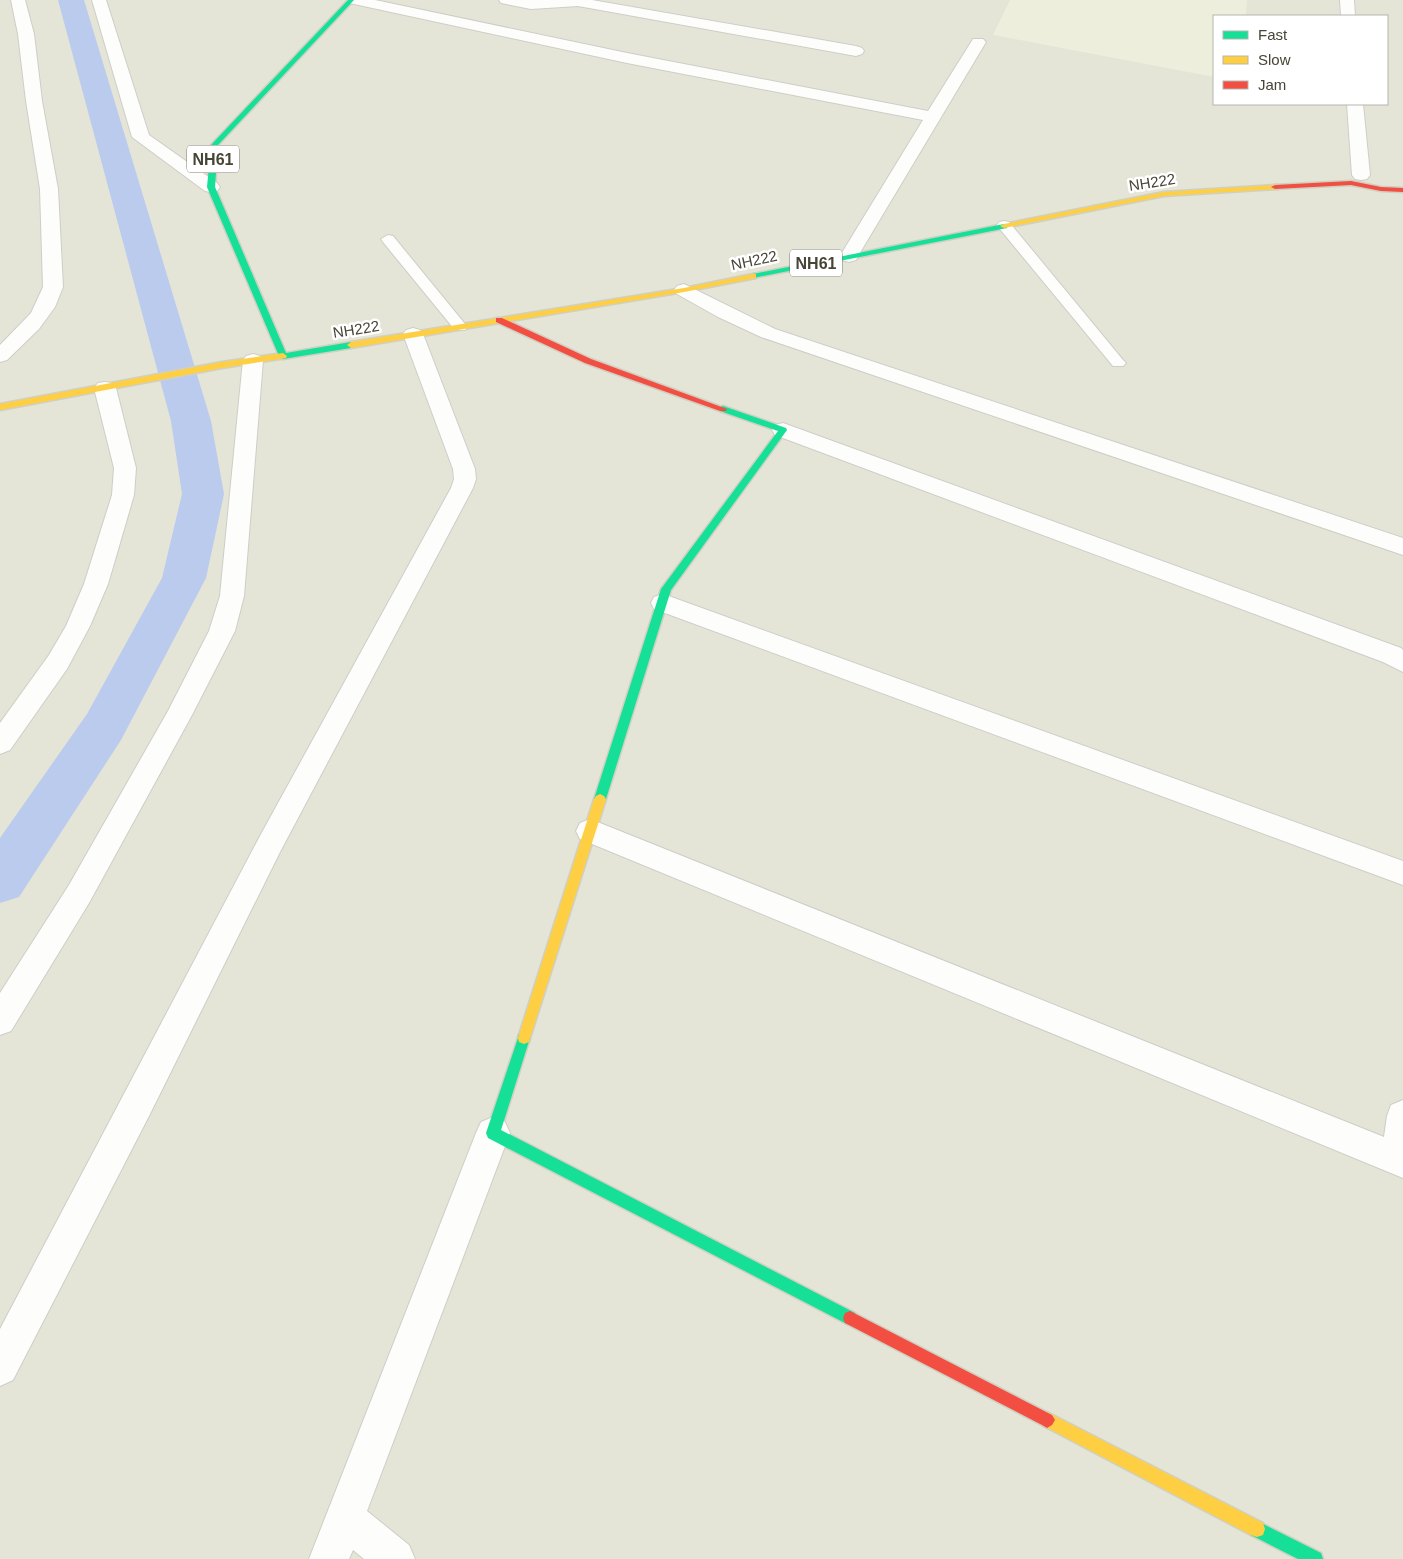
<svg xmlns="http://www.w3.org/2000/svg" width="1403" height="1559" viewBox="0 0 1403 1559" font-family="Arial,sans-serif">
<rect width="100%" height="100%" fill="#f0f0ea"/>
<!-- residential -->
<path fill="#e4e4d7" fill-rule="evenodd" d="M0 0H1403V1559H0ZM1214 16H1387V104H1214Z"/>
<!-- education -->
<path fill="#eeeedc" d="M1010 0H1247L1246 16H1214V77L993 35Z"/>
<g fill="none" stroke-linecap="round" stroke-linejoin="round">
<!-- canal -->
<path fill="#bbcbee" fill-rule="evenodd" d="M58 0H84L211 421 224 494 206 578 121 740 19 897 0 903V838L87 714 162 578 182 494 171 421Z"/>
<!-- lane casing -->
<g stroke="#cecec8" stroke-width="2">
<g id="lane">
<path d="M1004 221 1009 222 1123 360 1126 363 1123 366H1113L999 228 997 225 999 222Z"/>
<path d="M388 235 393 236 465 324 467 327 465 330H455L383 242 381 239Z"/>
</g>
</g>
<!-- street casing -->
<g stroke="#cecec8" stroke-width="2">
<g id="street">
<path d="M11 0H25L34 34 42 101 58 189 63 287 55 307 39 329 7 360 0 362V345L31 313 43 287 40 189 26 101 18 34Z"/>
<path d="M92 0H106L149 135 217 183 220 187 217 191 211 192 205 191 132 137Z"/>
<path d="M347 0H375L627 53 928 111 973 39H983L986 42 858 256 856 260 849 262 842 260 840 256 923 120 627 63 354 4 349 3Z"/>
<path d="M499 0H592L856 46 862 48 864 51 862 54 856 56 578 6 531 9 501 3Z"/>
<path d="M1340 0H1354L1355 16H1341Z"/>
<path d="M1347 104H1363L1370 175 1367 179 1361 180 1355 179 1352 175Z"/>
<path d="M684 284 775 329 1403 538V555L761 337 718 317 677 294 674 290 677 286Z"/>
<path d="M413 328 420 330 423 334 475 469 476 479 473 488 280 852 149 1116 13 1380 0 1386V1329L260 836 451 488 454 479 453 469 403 334 406 330Z"/>
<path d="M253 354 260 356 263 360 244 596 235 631 192 715 89 903 11 1031 0 1035V993L69 885 168 711 209 631 220 596 243 360 246 356Z"/>
<path d="M105 382 112 383 116 388 136 468 134 495 108 584 90 626 67 669 10 750 0 754V723L49 655 66 626 84 584 112 495 114 468 94 388 98 383Z"/>
<path d="M783 423 1401 648 1403 650V672L1383 662 775 435 772 430 775 425Z"/>
<path d="M663 594 1403 861V885L654 609 651 603 654 597Z"/>
<path d="M590 819 1384 1137 1387 1116 1391 1105 1403 1100V1178L580 839 576 831 580 823Z"/>
<path d="M493 1117 505 1122 510 1133 367 1511 409 1545 415 1559H364L353 1550 349 1559H309L476 1133 481 1122Z"/>
</g>
</g>
<!-- fast casing -->
<g stroke="#d0d0c2" stroke-width="3">
<g id="fast">
<path d="M348 0H354L218 145 215 187 286 353 351 342 355 345 351 348 283 359 279 356 207 187 211 145Z"/>
<path d="M1004 224H1007V228L753 278 749 276 753 274Z"/>
<path d="M723 406 786 428 787 430 671 590 606 799 604 802H596L594 799 661 589 778 431 720 411V407Z"/>
<path d="M524 1032 529 1034 530 1038 501 1130 855 1313 857 1318 855 1323 850 1325 845 1323 488 1138 486 1133 518 1038 519 1034Z"/>
<path d="M1257 1521 1321 1553 1323 1559H1298L1251 1535 1249 1529 1251 1523Z"/>
</g>
</g>
<!-- slow casing -->
<g stroke="#d0d0c2" stroke-width="3">
<g id="slow">
<path d="M1275 185H1278V189L1164 196 1004 228 1000 226 1004 224 1164 192Z"/>
<path d="M753 274H756V278L684 292 351 348 347 345 351 342 684 288Z"/>
<path d="M283 353 287 356 286 358 222 368 0 410V404L222 362Z"/>
<path d="M600 794 604 796 606 799 530 1038 529 1042 524 1044 519 1042 518 1038 594 799 596 796Z"/>
<path d="M1047 1412 1263 1523 1265 1529 1263 1535 1257 1537 1251 1535 1042 1425 1039 1420 1042 1415Z"/>
</g>
</g>
<!-- jam casing -->
<g stroke="#d0d0c2" stroke-width="3">
<g id="jam">
<path d="M1351 181 1381 187 1403 188V192L1381 191 1351 185 1275 189 1271 187 1275 185Z"/>
<path d="M496 318H502L591 359 727 409 726 411H720L585 363 496 322Z"/>
<path d="M850 1311 1052 1415 1055 1420 1052 1425 1047 1428 1042 1425 845 1323 843 1318 845 1313Z"/>
</g>
</g>
<!-- lane -->
<use href="#lane" fill="#fdfdfc" fill-rule="evenodd"/>
<!-- street -->
<use href="#street" fill="#fdfdfc" fill-rule="evenodd"/>
<!-- fast -->
<use href="#fast" fill="#16e098" fill-rule="evenodd"/>
<!-- slow -->
<use href="#slow" fill="#ffcf43" fill-rule="evenodd"/>
<!-- jam -->
<use href="#jam" fill="#f24e42" fill-rule="evenodd"/>
</g>
<g text-anchor="middle" dominant-baseline="central" stroke-width="5" stroke-linejoin="round" paint-order="stroke">
<!-- far-street labels -->
<g font-size="15" fill="#464536" stroke="#fff">
<text transform="translate(1152 182) rotate(-9)">NH222</text>
<text transform="translate(754 260) rotate(-12)">NH222</text>
<text transform="translate(356 329) rotate(-9)">NH222</text>
</g>
<!-- shield labels -->
<g fill="#fff" stroke="#7e7d72" stroke-width="1">
<rect x="187" y="145.5" width="52" height="27" rx="4"/>
<rect x="790" y="249.5" width="52" height="27" rx="4"/>
</g>
<g font-size="16" font-weight="bold" fill="#464536">
<text x="213" y="159">NH61</text>
<text x="816" y="263">NH61</text>
</g>
</g>
<!-- legend -->
<rect x="1213" y="15" width="175" height="90" fill="#ffffff" stroke="#b5b5af"/>
<rect x="1223" y="31" width="25" height="8" fill="#16e098" stroke="#b5b5af"/>
<text x="1258" y="40" font-size="15" fill="#464536">Fast</text>
<rect x="1223" y="56" width="25" height="8" fill="#ffcf43" stroke="#b5b5af"/>
<text x="1258" y="65" font-size="15" fill="#464536">Slow</text>
<rect x="1223" y="81" width="25" height="8" fill="#f24e42" stroke="#b5b5af"/>
<text x="1258" y="90" font-size="15" fill="#464536">Jam</text>
</svg>
